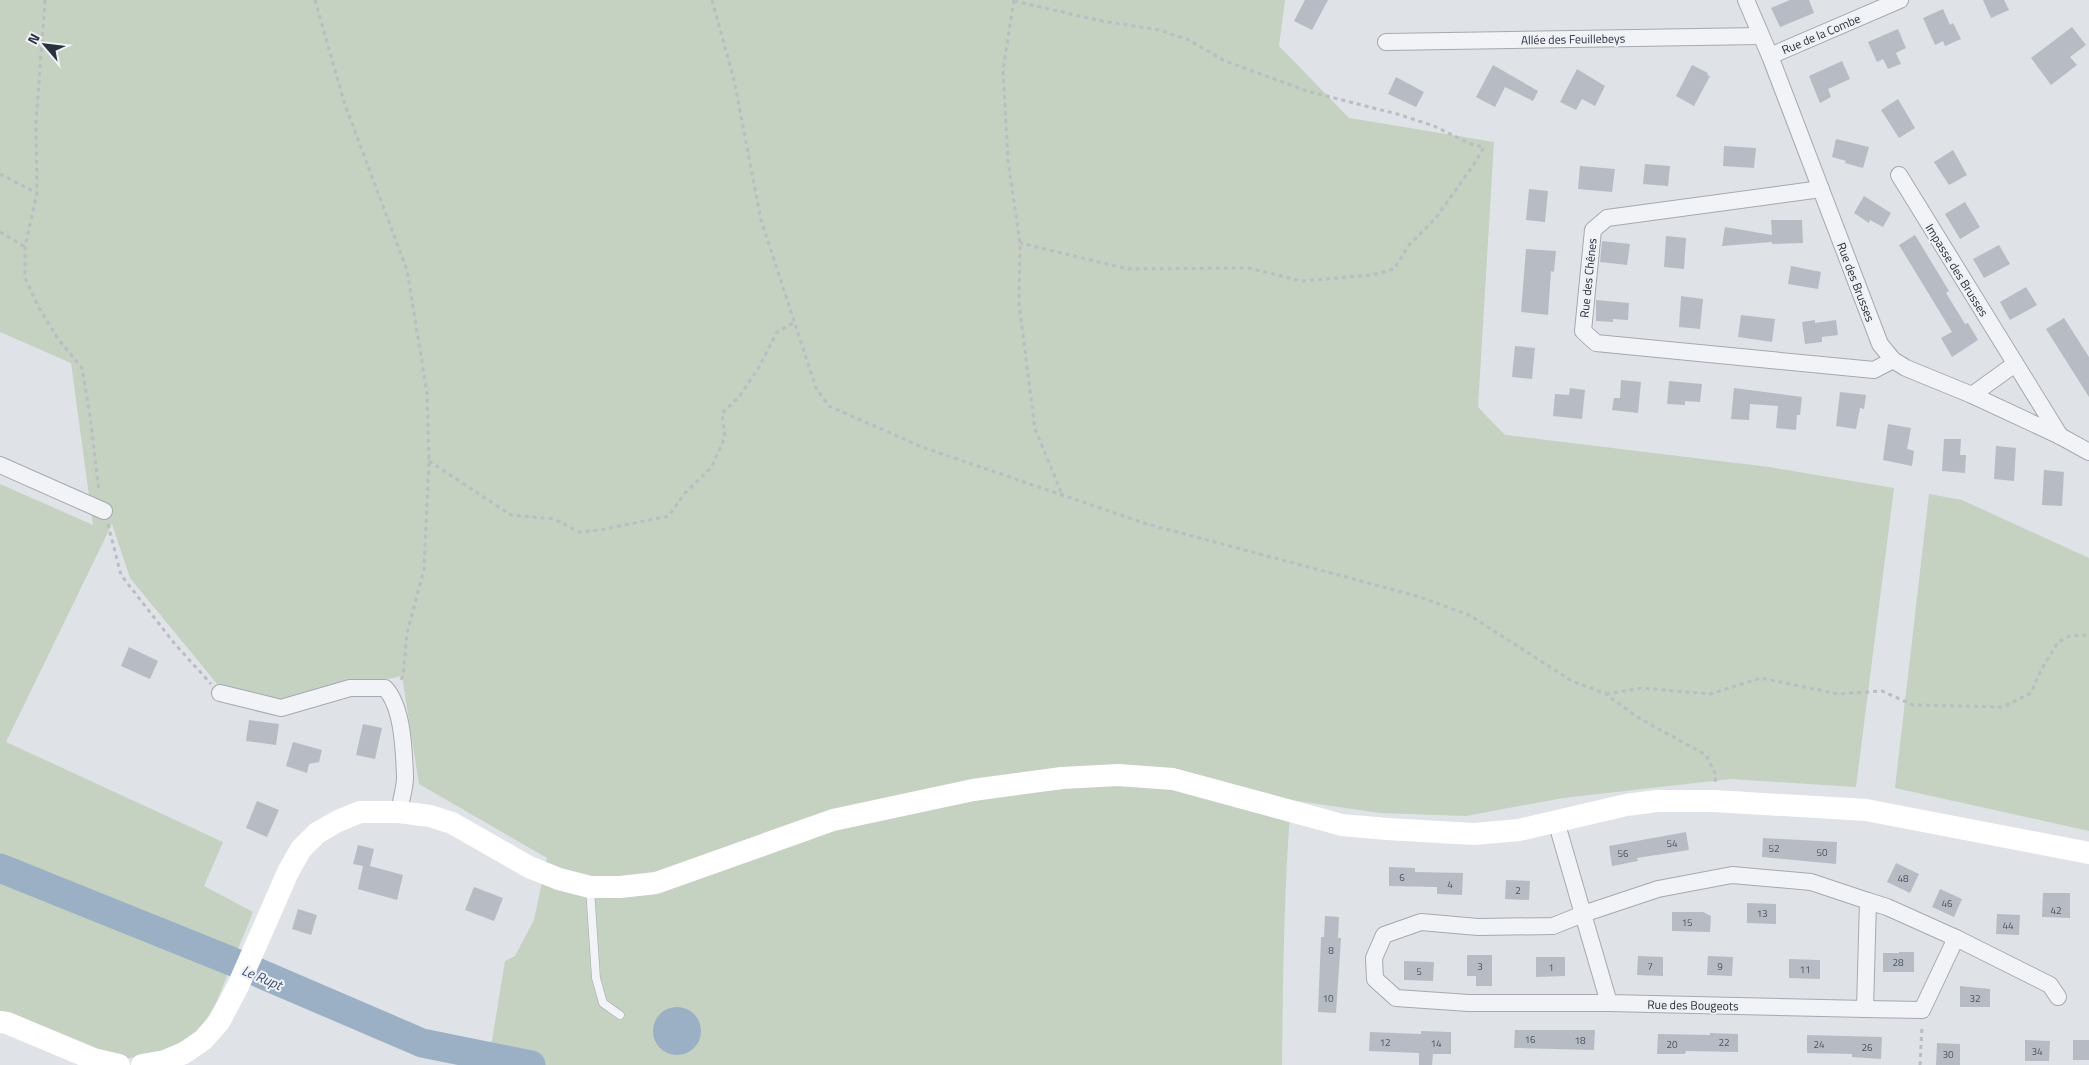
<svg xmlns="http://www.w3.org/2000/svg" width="2089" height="1065" viewBox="0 0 2089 1065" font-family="'Titillium Web',sans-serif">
<rect width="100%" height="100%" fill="#dfe2e7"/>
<!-- green -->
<g fill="#c5d1c1">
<path d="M0 0H1285L1279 46 1349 118 1494 142 1478 407 1505 435 1769 467 1894 488 1856 787 1731 779 1563 798 1466 816 1380 813 1291 800C1284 888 1283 976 1282 1065H488L505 961 515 956 534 920 547 858 419 784 402 676 279 701 218 685 130 578 112 524 6 742 223 842 204 886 253 912 216 1003 198 1033 161 1053 123 1059 12 1013 0 1011V484L93 525 71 363 0 332Z"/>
<path d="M1929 494 1962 500 2089 558V831L1895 788Z"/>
</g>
<!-- water -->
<circle fill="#9cb0c5" cx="677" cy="1031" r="24"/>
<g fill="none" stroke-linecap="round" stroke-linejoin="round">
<!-- river -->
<path stroke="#9cb0c5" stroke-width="29" d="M0 868 231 961 422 1043 531 1065"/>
</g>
<!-- building -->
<g fill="#b7bcc4">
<path d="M1305 0H1328L1312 30 1294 21Z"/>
<path d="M1790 0H1809L1814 13 1780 27 1771 8Z"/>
<path d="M1983 0H2004L2009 10 1991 18Z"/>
<path d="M1943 9 1950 25 1953 23 1961 39 1945 46 1943 41 1935 45 1923 18Z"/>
<path d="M2072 27 2086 45 2070 57 2077 65 2051 85 2031 58Z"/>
<path d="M1898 29 1906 48 1896 53 1901 64 1888 69 1883 59 1877 62 1868 42Z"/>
<path d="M1842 61 1850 79 1828 89 1831 97 1820 103 1809 76Z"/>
<path d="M1493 65 1538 91 1533 101 1505 87 1495 107 1476 97Z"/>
<path d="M1692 65 1708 73 1707 75 1710 76 1694 106 1676 96Z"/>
<path d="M1577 69 1605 86 1595 106 1582 99 1576 110 1560 102Z"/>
<path d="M1396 77 1424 92 1416 107 1388 94Z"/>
<path d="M1898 99 1915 128 1899 138 1881 110Z"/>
<path d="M1836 139 1869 147 1863 168 1845 163 1846 161 1832 157Z"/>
<path d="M1724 146 1756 148 1754 168 1723 166Z"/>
<path d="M1953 150 1967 175 1949 185 1934 162Z"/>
<path d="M1645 164 1670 166 1668 186 1643 184Z"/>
<path d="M1580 166 1615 169 1612 192 1578 189Z"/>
<path d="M1529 189 1548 191 1545 222 1526 220Z"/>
<path d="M1864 196 1891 213 1883 227 1870 220 1869 223 1854 213Z"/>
<path d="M1965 202 1980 227 1960 239 1945 214Z"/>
<path d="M1771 220H1802L1803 243 1772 244V242L1722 246 1725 227 1772 235Z"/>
<path d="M1915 235 1949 291 1946 293 1965 324 1968 323 1978 340 1952 357 1941 338 1952 332 1899 245Z"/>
<path d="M1666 236 1686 238 1684 269 1664 267Z"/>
<path d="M1602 241 1630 244 1627 265 1600 262Z"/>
<path d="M1999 245 2010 264 1984 278 1973 259Z"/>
<path d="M1526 249 1556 251 1554 272 1551 271 1548 315 1521 312Z"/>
<path d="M1791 266 1821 272 1818 289 1788 284Z"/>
<path d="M2026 287 2037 305 2010 320 2000 302Z"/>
<path d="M1681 296 1703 299 1700 329 1679 327Z"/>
<path d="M1596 300 1629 303 1628 320 1613 319V322L1596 321Z"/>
<path d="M1741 315 1775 319 1772 342 1738 337Z"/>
<path d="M2064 318 2089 357V397L2046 329Z"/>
<path d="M1815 320V323L1836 320 1838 335 1822 337V342L1805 344 1802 322Z"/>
<path d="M1515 346 1535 348 1532 379 1512 377Z"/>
<path d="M1621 380 1641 382 1638 413 1612 410 1614 398H1620Z"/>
<path d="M1669 381 1702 384 1700 402 1685 401V405L1667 404Z"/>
<path d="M1570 388 1585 390 1582 419 1553 416 1555 394 1569 395Z"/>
<path d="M1734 388 1802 397 1800 415H1797L1796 430 1776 428 1778 406 1750 404 1749 420 1731 419Z"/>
<path d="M1840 392 1866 395 1864 409 1860 408 1856 429 1836 426Z"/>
<path d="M1888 424 1911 428 1907 449 1914 451 1912 466 1883 460Z"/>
<path d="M1944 439H1961L1960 455H1966L1965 473 1942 471Z"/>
<path d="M1996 446 2016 448 2014 481 1994 479Z"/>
<path d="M2044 470 2064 472 2062 506 2042 505Z"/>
<path d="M129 647 158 661 150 679 121 666Z"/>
<path d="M249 720 279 724 276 745 246 741Z"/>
<path d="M363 724 382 728 375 759 356 755Z"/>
<path d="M293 742 322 750 319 762 309 764 307 773 286 766Z"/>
<path d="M257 801 279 810 267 837 246 828Z"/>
<path d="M1686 832 1689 850 1637 858 1638 861 1612 866 1609 846Z"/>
<path d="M1763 838 1837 842 1836 864 1762 857Z"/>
<path d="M358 845 374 849 370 866 403 875 397 900 358 889 363 866 353 864Z"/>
<path d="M1896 863 1919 874 1910 893 1887 882Z"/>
<path d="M1389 867 1415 868V872L1463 873 1462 895 1437 894V887L1389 886Z"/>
<path d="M1506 880 1530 881 1529 900 1505 899Z"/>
<path d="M474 887 503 898 494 921 465 910Z"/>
<path d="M1940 889 1962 899 1954 917 1932 907Z"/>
<path d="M2043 893H2070V918L2042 917Z"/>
<path d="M1747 903 1776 904V924L1747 923Z"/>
<path d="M298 909 317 915 311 935 292 929Z"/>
<path d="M1672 912H1703L1711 916 1710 932 1672 931Z"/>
<path d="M1997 914 2020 915 2019 935 1996 934Z"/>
<path d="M1325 916 1339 917 1338 938H1341L1336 1013 1318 1012 1321 937H1324Z"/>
<path d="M1899 952H1914V972H1883V953H1899Z"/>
<path d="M1467 955H1492V986H1476V976H1467Z"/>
<path d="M1638 956 1663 957V976L1637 975Z"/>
<path d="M1708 956 1733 957 1732 976 1707 975Z"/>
<path d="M1536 957H1565V976L1536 977Z"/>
<path d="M1789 959 1820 960V979L1789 978Z"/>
<path d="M1404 961 1434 962 1433 981 1404 980Z"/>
<path d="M1960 986 1990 989V1007H1960Z"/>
<path d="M1515 1030H1595L1594 1050 1514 1048Z"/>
<path d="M1421 1031 1451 1032V1054H1433L1432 1065H1419V1053L1369 1051 1370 1032 1421 1034Z"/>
<path d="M1710 1033 1738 1034V1052L1686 1051 1685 1054H1657L1658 1034 1710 1035Z"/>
<path d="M1807 1035 1882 1037 1881 1059 1852 1057V1054L1807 1053Z"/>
<path d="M2025 1040 2050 1041 2049 1061H2025Z"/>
<rect x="2073" y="1040" width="16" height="20"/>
<path d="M1937 1043 1960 1044V1065H1936Z"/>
</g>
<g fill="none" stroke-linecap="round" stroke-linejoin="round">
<!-- lane casing -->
<g stroke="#a5a9b1" stroke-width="9">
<path id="lane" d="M590 889 596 978 603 1003 620 1015"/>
</g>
<!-- street casing -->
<g stroke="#a5a9b1" stroke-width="18">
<g id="street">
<path d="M1746 0 1770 56 1880 344 1893 360 1906 368 1972 395 2060 436 2089 452"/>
<path d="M1386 42 1760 36"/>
<path d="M1770 56 1900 0"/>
<path d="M1899 175 2060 436"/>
<path d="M1821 189 1607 218 1593 230 1583 331 1596 343 1874 370 1893 360"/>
<path d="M1972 395 2015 364"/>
<path d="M0 465 104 511"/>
<path d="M220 693 281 708 350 688H385C403 707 404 751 405 777 405 788 401 800 399 812"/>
<path d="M1556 821 1583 914 1553 926 1478 927 1421 922 1384 935 1374 958 1375 979 1396 998 1469 1003H1609L1865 1009 1868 901 1811 882 1732 875 1658 889 1583 914 1609 1003"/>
<path d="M1868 901 1887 907 1956 938"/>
<path d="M1865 1009 1922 1010 1956 938 2050 985 2058 997"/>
</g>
</g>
<!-- path -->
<g stroke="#babdc2" stroke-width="3" stroke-dasharray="4 4" stroke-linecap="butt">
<path d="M45 0 36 123 37 193 25 247V278L38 306 58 339 82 368 90 416 99 492"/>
<path d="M315 0 345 105 407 270 427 393 429 461 424 569 407 633 403 676 400 681"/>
<path d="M712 0 734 80 761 220 816 388 829 406 922 447 1147 524 1417 596 1469 615 1572 681 1606 694 1637 717 1706 755 1716 775 1715 782"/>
<path d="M1014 0 1003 69 1008 161 1020 243 1019 304 1035 429 1062 494"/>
<path d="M1014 1 1102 21 1159 30 1189 40 1225 61 1307 91 1397 114 1434 126 1471 144 1484 147 1476 161 1436 218 1409 245 1394 269 1372 275 1302 281 1249 268 1128 269 1020 243"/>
<path d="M0 174 37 193"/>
<path d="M0 232 25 247"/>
<path d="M429 461 511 515 554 519 579 532 600 530 669 516 684 494 711 468 725 437 722 413 739 397 758 369 777 332 795 322"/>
<path d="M108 524 121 575 174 643 211 684"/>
<path d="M1606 694 1642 688 1710 694 1761 678 1838 694 1882 691 1913 705 2003 707 2031 693 2040 672 2058 642 2070 636 2089 635"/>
<path d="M1920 1065 1922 1026"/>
</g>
<!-- lane -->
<use href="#lane" stroke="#f2f3f6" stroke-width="8"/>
<!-- street -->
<use href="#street" stroke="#f2f3f6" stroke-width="16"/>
<!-- secondary -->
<g stroke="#fff" stroke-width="22">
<path d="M0 1022 7 1023 93 1059 119 1065"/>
<path d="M142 1065 165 1061 184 1053 203 1040 219 1022 238 986 288 872 301 849 317 833 338 821 360 812H399L430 816 452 823 529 867 559 879 590 887H620L656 883 833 820 973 790 1062 778 1118 775 1173 779 1342 825 1387 829 1474 834 1519 830 1626 805 1657 801H1714L1866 810 2089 853"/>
</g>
</g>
<g text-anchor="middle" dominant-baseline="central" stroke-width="4" stroke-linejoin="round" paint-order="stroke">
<!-- number labels -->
<g font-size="10" fill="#4c5460">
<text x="1672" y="843">54</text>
<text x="1774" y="848">52</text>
<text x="1822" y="852">50</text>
<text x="1623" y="853">56</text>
<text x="1402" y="877">6</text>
<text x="1903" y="878">48</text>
<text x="1450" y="884">4</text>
<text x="1518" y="890">2</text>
<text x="1947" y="903">46</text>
<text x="2056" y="910">42</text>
<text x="1762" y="913">13</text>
<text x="1687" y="922">15</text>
<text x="2008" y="925">44</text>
<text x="1331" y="950">8</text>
<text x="1898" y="962">28</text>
<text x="1480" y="966">3</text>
<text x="1650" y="966">7</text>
<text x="1720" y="966">9</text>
<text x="1551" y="967">1</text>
<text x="1805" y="969">11</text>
<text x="1419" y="971">5</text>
<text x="1328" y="998">10</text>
<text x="1975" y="998">32</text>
<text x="1530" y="1039">16</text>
<text x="1580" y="1040">18</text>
<text x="1385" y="1042">12</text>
<text x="1724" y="1042">22</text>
<text x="1436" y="1043">14</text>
<text x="1672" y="1044">20</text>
<text x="1819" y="1044">24</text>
<text x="1867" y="1047">26</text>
<text x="2037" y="1051">34</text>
<text x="1948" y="1054">30</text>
</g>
<!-- street labels -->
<g font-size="12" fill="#29313e" stroke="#eff1f5">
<text transform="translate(1821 34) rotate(-23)">Rue de la Combe</text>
<text transform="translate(1573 39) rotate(-1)">Allée des Feuillebeys</text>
<text transform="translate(1957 270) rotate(58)">Impasse des Brusses</text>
<text transform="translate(1588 278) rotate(-84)">Rue des Chênes</text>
<text transform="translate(1856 282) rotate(69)">Rue des Brusses</text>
<text transform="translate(1693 1005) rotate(1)">Rue des Bougeots</text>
</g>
<!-- water labels -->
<g font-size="14" font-style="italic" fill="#364f6f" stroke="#eff1f5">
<text transform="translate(262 977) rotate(23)">Le Rupt</text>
</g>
</g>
<!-- north arrow -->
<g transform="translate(45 45) rotate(298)" stroke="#eff1f5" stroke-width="4" paint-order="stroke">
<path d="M0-4L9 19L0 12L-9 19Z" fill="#29313e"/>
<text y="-8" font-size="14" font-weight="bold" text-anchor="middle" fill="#29313e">N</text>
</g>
</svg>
